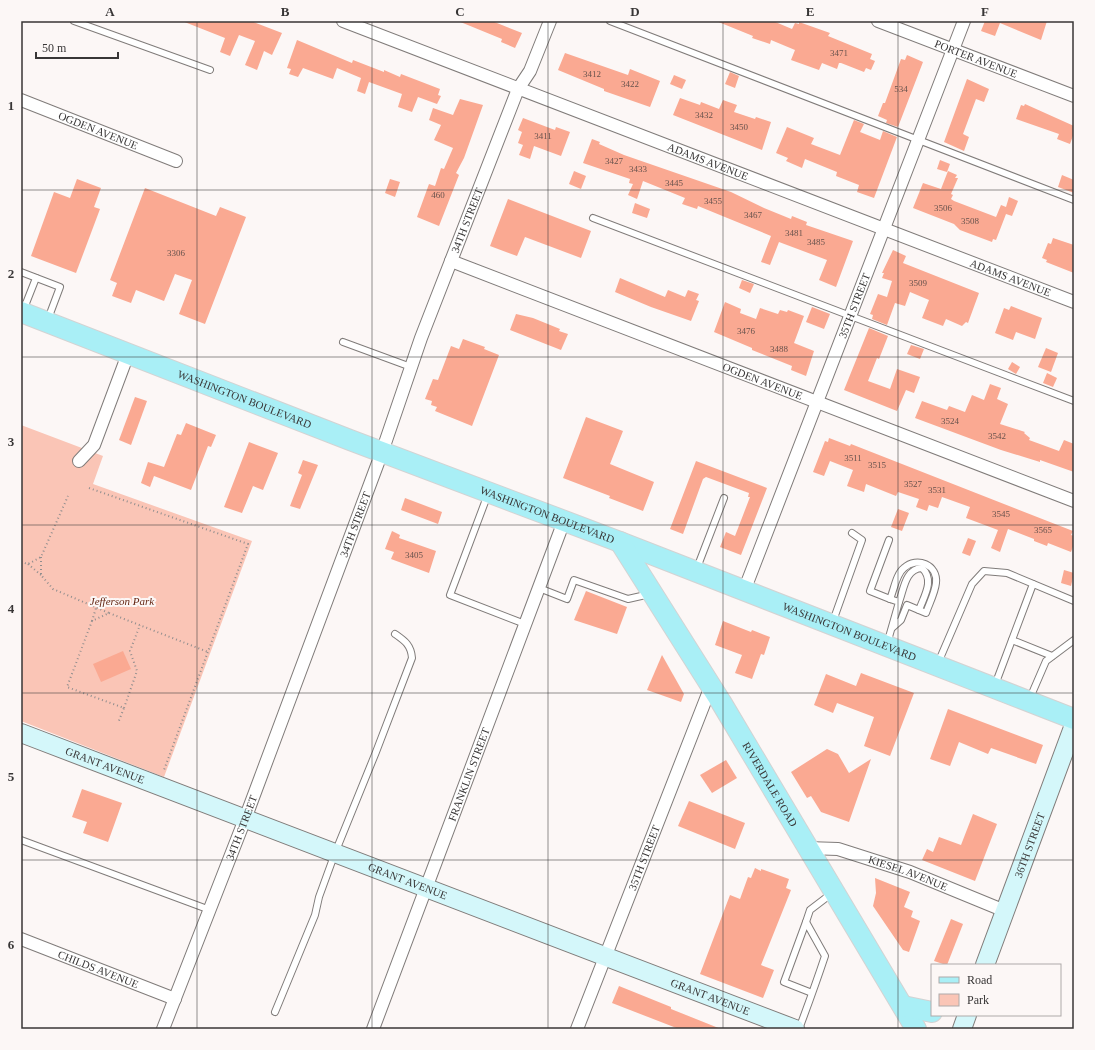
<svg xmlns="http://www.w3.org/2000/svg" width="1095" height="1050" viewBox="0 0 1095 1050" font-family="Georgia,serif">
<rect width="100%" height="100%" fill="#fcf7f6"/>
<!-- green -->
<path fill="#fac5b6" d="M21 425 103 456 93 484 252 541 164 777 21 721Z"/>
<!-- building -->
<g fill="#faa992">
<path d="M182 21H251L282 33 272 55 264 51 257 70 245 65 255 41 239 35 230 56 220 52 225 38Z"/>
<path d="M458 21H492L522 33 515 48 501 42 502 39Z"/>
<path d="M716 21H773L792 29 795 23 799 24V22L830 33 828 36 872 54 870 59 875 61 871 70 866 68 864 72 841 63H839L837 69 822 63 819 70 791 60 795 50 771 40 770 44 752 38 753 36Z"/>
<path d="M985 21H1047L1041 40 1000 23 995 36 981 31Z"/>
<path d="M297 40 352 63 353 60 384 72V70L400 77 401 74 440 89 438 95 441 96 437 104 418 97 412 112 398 107 402 94 369 82 365 94 357 91 361 78 337 68 333 79 303 68 298 77 289 74 291 69 287 68Z"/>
<path d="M565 53 628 75 630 69 660 81 650 107 604 91V89L558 70Z"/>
<path d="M907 55 923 62 898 127 886 123 887 120 878 116 883 103H885L901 59 905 60Z"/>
<path d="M730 72 739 76 735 88 725 84Z"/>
<path d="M674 75 686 80 682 89 670 84Z"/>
<path d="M967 79 989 89 984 102 976 99 963 134 969 137 964 151 944 142Z"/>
<path d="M680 98 700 105 701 102 719 109 723 100 737 105 734 112 755 119 756 117 771 122 762 150 673 115Z"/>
<path d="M460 99 483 105 464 158 456 173 459 175 439 226 417 217 429 184 435 186 441 168 444 169 453 148 434 140 441 125 429 120 433 108 453 115Z"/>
<path d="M1025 104 1074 126V133L1070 144 1057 139 1059 134 1016 119 1021 105 1024 106Z"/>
<path d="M523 118 555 130 556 127 570 132 561 156 534 146 530 159 519 155 523 145 518 143 522 132 518 130Z"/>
<path d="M854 120 864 124 860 132 880 140 883 131 897 137 874 198 857 192 859 185 836 176 837 172 805 159 802 168 786 161 788 158 776 153 787 127 814 138 811 144 840 155Z"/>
<path d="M592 139 600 142 599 144 624 155 731 192 764 208 791 219 792 216 807 222 806 225 853 241 836 287 819 280 827 260 779 242 770 265 761 262 771 236 698 206 697 209 682 204 685 198 643 181 637 199 628 195 633 184 629 183 630 179 583 163Z"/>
<path d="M940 160 950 164 947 172 937 169Z"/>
<path d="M574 171 586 176 581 189 569 184Z"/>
<path d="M948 171 957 175 955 178H958L951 194 953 195 951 199 954 201 996 217 1001 205 1006 207 1009 197 1018 201 1012 216 1006 214 996 240 993 239 992 242 960 230 954 224 913 208 923 183 941 189Z"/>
<path d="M1062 175 1074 180V193L1058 187Z"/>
<path d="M77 179 101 188 94 207 100 209 76 273 31 256 54 192 70 198Z"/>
<path d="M390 179 400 182 395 197 385 193Z"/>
<path d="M145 188 216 216 220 207 246 217 205 324 179 314 192 280 175 274 164 301 136 290 131 303 112 296 117 283 110 280Z"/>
<path d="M508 199 591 231 581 258 525 237 517 256 490 246Z"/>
<path d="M635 203 650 209 647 218 632 213Z"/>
<path d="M1053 238 1074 245V273L1046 262 1047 260 1042 258 1048 243 1051 244Z"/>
<path d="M893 250 906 256 903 263 979 293 968 323 966 322 962 326 946 319 943 326 922 318 929 300 910 292 905 306 895 303 887 325 872 319 873 315 870 314 878 294 887 297 892 281 882 278 884 273H882Z"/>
<path d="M620 278 665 297 668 290 685 297 688 290 699 294 696 300 699 301 691 321 651 307 615 292Z"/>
<path d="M742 280 754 284 750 293 739 288Z"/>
<path d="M725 302 741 309 740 313 756 319 760 308 778 314 780 310 787 312 788 310 804 316 794 343 814 351 806 376 791 370 792 366 752 350V348L714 332Z"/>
<path d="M1011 306 1042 318 1035 339 1016 332 1013 340 995 333 1004 308 1009 310Z"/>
<path d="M812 307 830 314 824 329 806 322Z"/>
<path d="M516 314 533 318 560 329 559 331 568 334 561 350 510 330Z"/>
<path d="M869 328 888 336 879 359 877 358 868 381 890 389 897 369 920 377 914 393 906 390 897 411 844 390Z"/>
<path d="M463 339 485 347 484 349 499 355 472 426 435 411 437 407 431 405 432 401 425 399 433 379 438 380 451 346 459 349Z"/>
<path d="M911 345 924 349 920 359 907 354Z"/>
<path d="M1046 348 1058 353 1051 372 1038 367Z"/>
<path d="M1012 362 1020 367 1016 374 1008 369Z"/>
<path d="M1047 373 1057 378 1053 387 1043 383Z"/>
<path d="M990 384 1001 388 997 399 1008 404 1000 424 1025 432 1024 433 1030 438 1029 440 1059 451 1064 440 1074 444V472L1040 460V462L1001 450 915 418 922 401 947 410 949 406 965 412 972 395 984 400Z"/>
<path d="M135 397 147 401 131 445 119 440Z"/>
<path d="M586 417 623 431 610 464 654 482 643 511 609 498 610 496 563 478Z"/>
<path d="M186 423 216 435 211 447 208 446 191 490 154 476 150 487 141 483 148 462 164 467 177 434 181 435Z"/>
<path d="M829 438 850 446 851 444 1073 531 1071 535 1074 536V544L1071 552 1048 543 1047 546 1034 541V539L1008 529 1000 552 991 548 998 530 966 518 970 507 942 497 938 508 929 505 927 511 916 507 919 499 898 492 896 496 866 484 864 492 847 486 853 470 830 461 824 476 813 472 825 441 828 442Z"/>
<path d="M249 442 278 453 263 490 253 486 242 513 224 507Z"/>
<path d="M303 460 318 465 300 509 290 506 302 475 298 473Z"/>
<path d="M696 461 767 488 741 555 720 547 726 532 735 536 750 497H748L749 493 706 477 703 479 683 534 670 529Z"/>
<path d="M405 498 442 512 438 524 401 510Z"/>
<path d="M898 509 909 513 902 531 891 527Z"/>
<path d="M392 531 400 535 399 538 436 551 429 573 391 559 394 552 385 549Z"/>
<path d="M968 538 976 541 970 556 962 553Z"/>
<path d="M1064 570 1074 573 1071 586 1061 583Z"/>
<path d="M586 591 627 607 617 634 574 620Z"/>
<path d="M723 621 751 632 752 630 770 637 764 655 761 654 752 679 735 673 742 655 715 645Z"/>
<path d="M123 651 131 669 101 682 93 664Z"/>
<path d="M662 655 684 694 681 702 647 690Z"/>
<path d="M861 673 914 693 890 756 864 746 874 717 837 703 833 713 814 705 826 674 856 686Z"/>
<path d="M948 709 1043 745 1036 764 991 748 988 754 959 742 950 766 930 759Z"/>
<path d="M827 749 838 754 849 773 871 759 849 822 821 812 811 796 807 798 791 772Z"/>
<path d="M726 760 737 778 712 793 700 775Z"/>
<path d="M82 789 122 803 108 842 83 833 87 822 72 817Z"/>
<path d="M689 801 745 823 735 849 678 826Z"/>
<path d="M973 814 997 824 975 881 922 860 927 849 933 852 939 837 961 845Z"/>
<path d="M755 868 761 871V869L789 879 786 888 791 890 761 965 774 970 763 998 700 974 730 895 740 899 748 877 751 878Z"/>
<path d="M875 878 910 892 904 907 913 911 911 917 920 921 909 952 903 950 873 906 876 893Z"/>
<path d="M951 919 963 924 947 965H946L934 961Z"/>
<path d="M619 986 671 1007V1009L721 1029H679L612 1003Z"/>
</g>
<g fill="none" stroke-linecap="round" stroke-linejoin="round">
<!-- lane casing -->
<g stroke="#807c7a" stroke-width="8">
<g id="lane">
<path d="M74 21 210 70"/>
<path d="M610 21 1074 200"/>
<path d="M593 218 1074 401"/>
<path d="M21 272 60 287 48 319"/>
<path d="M23 311 36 278"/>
<path d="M343 342 411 367"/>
<path d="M488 494 450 595 525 624"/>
<path d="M889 540 870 591 890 599"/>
<path d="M697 568 724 498"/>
<path d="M539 588 567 599 574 580 628 599 650 594"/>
<path d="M899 602C904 589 905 569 922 568 935 580 924 596 919 610"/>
<path d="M833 621 862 540 852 533"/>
<path d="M1012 640 1052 656"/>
<path d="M887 644 899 602 890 599C894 590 896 574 904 568 917 556 938 565 936 583 935 593 929 604 926 613L907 605 901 620 892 628"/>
<path d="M938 663 972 584 984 571 1007 573 1074 601"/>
<path d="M995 685 1033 584"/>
<path d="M1030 698 1046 661 1074 640"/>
<path d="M21 840 210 910"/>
<path d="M806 922 810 910 831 894"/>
<path d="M275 1012 315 915 319 897 335 853 376 752 412 658C411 645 405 641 395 634"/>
<path d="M799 1029C808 1005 817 980 825 956L806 922 784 982 812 993"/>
</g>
</g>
<!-- street casing -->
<g stroke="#807c7a" stroke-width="14">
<g id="street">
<path id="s1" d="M343 21 1074 302"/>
<path id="s2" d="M878 21 1074 96"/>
<path id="s3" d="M21 100 176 161"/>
<path id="s4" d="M451 261 1074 501"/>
<path d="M79 461 94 445 128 354"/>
<path id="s5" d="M744 591 964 21"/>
<path id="s6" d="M807 848 838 849 910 872 1005 911"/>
<path id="s7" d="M21 939 175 999"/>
<path id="s8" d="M163 1029 245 819 382 452 421 338 518 89 530 71 550 21"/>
<path id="s9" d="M373 1029 564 521"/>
<path id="s10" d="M577 1029 711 686"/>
</g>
</g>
<!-- secondary casing -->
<g stroke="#807c7a" stroke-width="20">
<g id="secondary">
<path id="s11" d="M21 733 795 1029"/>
<path id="s12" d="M985 965 1074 725"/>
<path d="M962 1029 967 1015"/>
</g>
</g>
<!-- primary casing -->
<g stroke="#d3d3d3" stroke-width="22">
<g id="primary">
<path id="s13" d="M21 312 350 440 620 542 1074 719"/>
<path id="s14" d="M620 542 721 702 916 1029"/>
<path d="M903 1006 932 1012"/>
</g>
</g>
<!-- path -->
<g stroke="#918e8e" stroke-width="2" stroke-dasharray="1 3" stroke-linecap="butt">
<path d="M89 488 248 544 164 770"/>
<path d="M41 557V575L53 589 109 613 92 621 67 687 124 708 118 723"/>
<path d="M21 562 28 564 41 557 68 496"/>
<path d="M28 564 41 575"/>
<path d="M109 613 208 652"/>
<path d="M92 621 96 608"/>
<path d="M124 708 137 671 130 651 140 625"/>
</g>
<!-- lane -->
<use href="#lane" stroke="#fff" stroke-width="6"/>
<!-- street -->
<use href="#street" stroke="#fff" stroke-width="12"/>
<!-- secondary -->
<use href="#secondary" stroke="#d4f7fa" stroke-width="18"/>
<!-- primary -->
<use href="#primary" stroke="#a9eff6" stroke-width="20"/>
</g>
<!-- grid -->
<path fill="none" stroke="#383636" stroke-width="1" stroke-opacity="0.55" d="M197 21V1029M372 21V1029M548 21V1029M723 21V1029M898 21V1029M21 190H1074M21 357H1074M21 525H1074M21 693H1074M21 860H1074"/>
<g text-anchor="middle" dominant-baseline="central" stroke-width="4" stroke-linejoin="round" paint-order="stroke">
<!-- number labels -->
<g font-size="9" fill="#68534d">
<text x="839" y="53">3471</text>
<text x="592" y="74">3412</text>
<text x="630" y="84">3422</text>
<text x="901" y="89">534</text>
<text x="704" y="115">3432</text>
<text x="739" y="127">3450</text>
<text x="543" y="136">3411</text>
<text x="614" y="161">3427</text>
<text x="638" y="169">3433</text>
<text x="674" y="183">3445</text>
<text x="438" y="195">460</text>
<text x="713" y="201">3455</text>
<text x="943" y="208">3506</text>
<text x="753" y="215">3467</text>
<text x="970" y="221">3508</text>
<text x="794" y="233">3481</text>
<text x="816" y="242">3485</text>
<text x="176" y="253">3306</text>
<text x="918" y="283">3509</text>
<text x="746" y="331">3476</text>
<text x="779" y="349">3488</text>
<text x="950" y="421">3524</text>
<text x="997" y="436">3542</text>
<text x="853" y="458">3511</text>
<text x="877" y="465">3515</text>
<text x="913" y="484">3527</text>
<text x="937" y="490">3531</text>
<text x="1001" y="514">3545</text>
<text x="1043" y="530">3565</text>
<text x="414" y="555">3405</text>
</g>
<!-- street labels -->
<g font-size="11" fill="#383636" stroke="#fcf7f6">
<text stroke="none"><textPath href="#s2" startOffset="105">PORTER AVENUE</textPath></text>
<text stroke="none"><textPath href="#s3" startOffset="83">OGDEN AVENUE</textPath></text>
<text stroke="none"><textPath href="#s1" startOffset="391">ADAMS AVENUE</textPath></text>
<text stroke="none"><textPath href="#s8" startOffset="864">34TH STREET</textPath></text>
<text stroke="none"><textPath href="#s1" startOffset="715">ADAMS AVENUE</textPath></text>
<text stroke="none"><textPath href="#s5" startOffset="306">35TH STREET</textPath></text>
<text stroke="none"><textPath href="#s4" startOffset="334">OGDEN AVENUE</textPath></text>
<text stroke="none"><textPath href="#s13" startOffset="240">WASHINGTON BOULEVARD</textPath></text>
<text stroke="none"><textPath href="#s13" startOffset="564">WASHINGTON BOULEVARD</textPath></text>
<text stroke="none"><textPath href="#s8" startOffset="540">34TH STREET</textPath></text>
<text stroke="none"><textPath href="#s13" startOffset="888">WASHINGTON BOULEVARD</textPath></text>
<text stroke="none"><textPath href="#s11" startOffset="90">GRANT AVENUE</textPath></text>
<text stroke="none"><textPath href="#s9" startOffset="272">FRANKLIN STREET</textPath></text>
<text stroke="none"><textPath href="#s14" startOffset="285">RIVERDALE ROAD</textPath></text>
<text stroke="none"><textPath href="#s8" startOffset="216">34TH STREET</textPath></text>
<text stroke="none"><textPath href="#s12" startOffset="128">36TH STREET</textPath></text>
<text stroke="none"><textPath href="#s10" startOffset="184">35TH STREET</textPath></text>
<text stroke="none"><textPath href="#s6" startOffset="105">KIESEL AVENUE</textPath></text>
<text stroke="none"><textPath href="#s11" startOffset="414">GRANT AVENUE</textPath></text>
<text stroke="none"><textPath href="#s7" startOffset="83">CHILDS AVENUE</textPath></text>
<text stroke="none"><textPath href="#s11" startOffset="738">GRANT AVENUE</textPath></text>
</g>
<!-- park labels -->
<g font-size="11" font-style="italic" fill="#652714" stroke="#fcf7f6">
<text x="122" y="601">Jefferson Park</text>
</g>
</g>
<!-- border -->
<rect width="1095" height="1050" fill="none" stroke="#fcf7f6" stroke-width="44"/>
<!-- legend -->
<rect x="931" y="964" width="130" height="52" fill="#fcf7f6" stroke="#aeaaa9"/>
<rect x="939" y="977" width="20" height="6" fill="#a9eff6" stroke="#aeaaa9"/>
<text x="967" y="984" font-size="12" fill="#383636">Road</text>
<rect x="939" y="994" width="20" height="12" fill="#fac5b6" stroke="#aeaaa9"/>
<text x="967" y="1004" font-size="12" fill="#383636">Park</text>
<!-- scale -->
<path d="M36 52v6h82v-6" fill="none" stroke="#383636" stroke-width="2"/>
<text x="42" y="52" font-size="12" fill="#383636" stroke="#fcf7f6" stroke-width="3" paint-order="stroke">50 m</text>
<rect x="22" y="22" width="1051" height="1006" fill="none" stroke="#383636" stroke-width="1.5"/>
<g font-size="13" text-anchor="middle" font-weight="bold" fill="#383636">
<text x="110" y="16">A</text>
<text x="285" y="16">B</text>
<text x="460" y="16">C</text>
<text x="635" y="16">D</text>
<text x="810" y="16">E</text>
<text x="985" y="16">F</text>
<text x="11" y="110">1</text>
<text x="11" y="278">2</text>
<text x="11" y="446">3</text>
<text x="11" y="613">4</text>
<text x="11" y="781">5</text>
<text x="11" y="949">6</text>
</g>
</svg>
